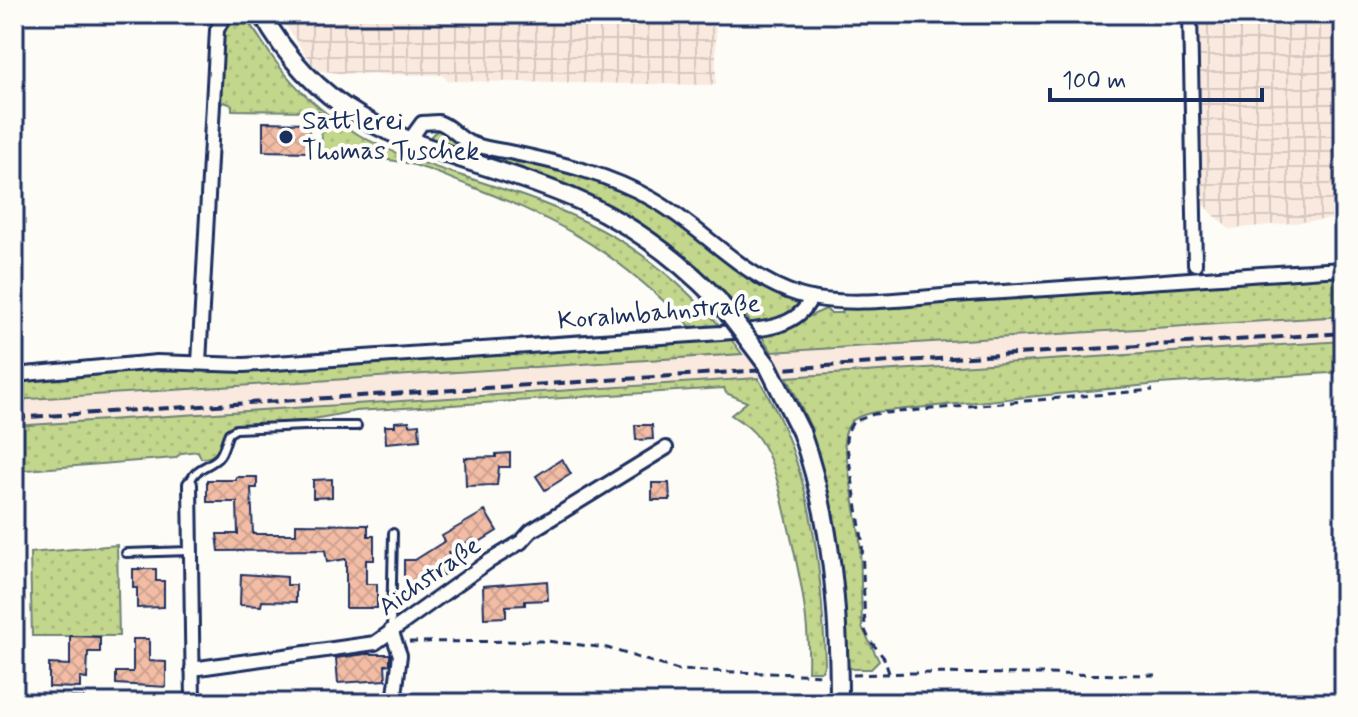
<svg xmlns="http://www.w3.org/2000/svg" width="1358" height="717" viewBox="0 0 1358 717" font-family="Mynerve,sans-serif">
<defs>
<pattern id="industrial-grid" width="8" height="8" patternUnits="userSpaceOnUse" patternTransform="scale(2)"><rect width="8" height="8" fill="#fae9de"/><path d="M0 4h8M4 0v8" fill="none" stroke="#d6c8c1"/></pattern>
<pattern id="grass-dots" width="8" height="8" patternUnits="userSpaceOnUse" patternTransform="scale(2)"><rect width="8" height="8" fill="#c2d68c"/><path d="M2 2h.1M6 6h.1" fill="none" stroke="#a6b87b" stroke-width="1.8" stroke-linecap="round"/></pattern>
<pattern id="building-cross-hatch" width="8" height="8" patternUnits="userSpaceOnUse" patternTransform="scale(2)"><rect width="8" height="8" fill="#f2bca5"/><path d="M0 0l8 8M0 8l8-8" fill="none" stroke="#cfa290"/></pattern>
</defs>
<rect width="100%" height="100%" fill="#fdfcf7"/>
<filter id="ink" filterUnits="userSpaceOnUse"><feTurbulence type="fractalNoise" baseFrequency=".0125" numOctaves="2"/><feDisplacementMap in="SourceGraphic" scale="16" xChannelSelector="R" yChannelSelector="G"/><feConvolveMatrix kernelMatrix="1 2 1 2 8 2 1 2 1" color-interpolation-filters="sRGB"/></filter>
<g filter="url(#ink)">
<!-- built -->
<path fill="#fae9de" d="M1344 316V341L14 426V400Z"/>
<!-- industrial -->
<g fill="url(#industrial-grid)">
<path d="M278 14H716V85L448 81 442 75 346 74 316 70Z"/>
<path d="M1199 14H1344V218L1229 229 1202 204Z"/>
</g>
<!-- grass -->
<g fill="url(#grass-dots)" stroke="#6e8275" stroke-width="2">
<path d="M235 19 248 22C258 34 266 49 276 62 296 89 323 113 352 131 399 159 453 172 505 190 600 221 655 254 722 328L694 330C620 256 568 223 470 186 448 178 425 166 401 162 376 157 348 159 322 159L321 114 319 111 232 110V105L224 102 220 105 224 31Z"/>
<path d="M436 131H442L465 146 592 178 635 194 798 300V305L783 318 753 325C709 272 654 225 590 195 540 172 485 159 432 141L431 136Z"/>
<path d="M1344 272V316L772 352 760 334 780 329 826 309 830 313H841L846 307Z"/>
<path d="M730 338 742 354 14 400V379L152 366 233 370Z"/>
<path d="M1344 341V372L1159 384 876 412C857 415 846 420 844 441L860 539 862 627 879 661 871 669H853L846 666 844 593 836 527 810 431 812 430 787 377Z"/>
<path d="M758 378C811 463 822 564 825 663L822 671H808C810 619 799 571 787 520 780 492 775 462 759 439 752 428 741 422 731 415L747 402 726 393 724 388 356 411 303 421 236 425 225 431C219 444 219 459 201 458L198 451 182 453 175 458 14 471V426Z"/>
<path d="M117 545 119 636H32L30 553Z"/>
</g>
<!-- building -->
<g fill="url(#building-cross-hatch)" stroke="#1b2f5e" stroke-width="2">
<path d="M263 122 309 123 308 152 263 151Z"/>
<path d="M409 421V425L419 424 420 440 386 443 385 426H395V422Z"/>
<path d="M635 425H652L653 439 636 440Z"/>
<path d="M510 453V467H499L497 485 466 486 465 458 496 457V454Z"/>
<path d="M562 459 571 474 545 490 536 476Z"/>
<path d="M236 477H257V488H251L253 534H296V524L368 525V536H374V560H366V584H377V608H346V559L327 562 325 550 219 551 217 534H238L237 502H207V480H236Z"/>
<path d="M332 479V497L313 498V480Z"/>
<path d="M652 483H669L670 500H652Z"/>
<path d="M485 511 497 531 476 544 473 539 448 553 456 566 443 575 440 572 420 584H404V560H415L445 541 442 536Z"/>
<path d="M133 569H156V581H164V607L137 608V588H133Z"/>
<path d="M241 574 287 577V585H296V602L262 601 261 606 240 605Z"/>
<path d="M547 581 548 600 525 601V605L506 606V617L484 618 483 586Z"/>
<path d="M70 636 100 637V652H88L87 679 80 678V688L49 687V664L70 665Z"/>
<path d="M133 639H149V661L166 662V687L116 684V672H133Z"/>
<path d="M366 654H390V664L385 665 386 680 338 683 336 658Z"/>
</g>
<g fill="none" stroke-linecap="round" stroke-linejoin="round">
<!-- lane casing -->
<g stroke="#1b2f5e" stroke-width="12">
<g id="lane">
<path d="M190 484C193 468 207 468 218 458 224 452 225 441 229 433L236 429 305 426H357"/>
<path d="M126 553 190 551"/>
<path d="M391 630 393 533"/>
<path d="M49 702 83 703"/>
</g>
</g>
<!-- street casing -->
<g stroke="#1b2f5e" stroke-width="18">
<g id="street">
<path d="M1190 14 1195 264"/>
<path d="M409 141 422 123 438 122C452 126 459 140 473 144 486 149 501 150 514 153 561 163 611 175 652 199 704 228 741 277 799 295 846 309 918 297 968 294 1094 287 1219 276 1344 269"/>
<path d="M199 363 217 30 225 14"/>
<path d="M14 375 157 362 244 365 721 333C752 330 797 331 811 298"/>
<path d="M190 484 193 703"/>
<path d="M391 630 400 655 394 703"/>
<path d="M192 669 375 643 488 562 521 542 531 531 666 448"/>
</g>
</g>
<!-- secondary casing -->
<g stroke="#1b2f5e" stroke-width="22">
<g id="secondary">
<path d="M262 14C335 148 456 146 580 201 633 225 678 259 718 300"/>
<path d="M801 432C832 520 839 610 839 703"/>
</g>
</g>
<!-- path -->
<g stroke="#1b2f5e" stroke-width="3" stroke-dasharray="8 6" stroke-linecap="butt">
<path d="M409 642 546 641 607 648 678 670 825 675"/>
<path d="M889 673 884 658 869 639 865 630 862 539 846 441 847 432 853 422 874 414 1153 390"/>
<path d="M853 675 912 673 1158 675"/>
</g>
<!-- lane -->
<use href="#lane" stroke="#fdfcf7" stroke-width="6"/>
<!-- street -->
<use href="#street" stroke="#fdfcf7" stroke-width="12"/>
<!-- secondary -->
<use href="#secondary" stroke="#fdfcf7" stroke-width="16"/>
<!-- rail -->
<path stroke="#1b2f5e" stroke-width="4" stroke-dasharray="12 6" stroke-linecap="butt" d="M14 418 1344 333"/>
<!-- secondary-bridge casing -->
<g stroke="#1b2f5e" stroke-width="22" stroke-linecap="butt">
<path id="secondary-bridge" d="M718 300 768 366 801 432"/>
</g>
<!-- secondary-bridge -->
<use href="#secondary-bridge" stroke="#fdfcf7" stroke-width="16"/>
</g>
</g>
<!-- markers -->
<circle fill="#1b2f5e" stroke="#fdfcf7" stroke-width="3" cx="286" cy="137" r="8"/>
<g text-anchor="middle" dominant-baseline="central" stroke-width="8" stroke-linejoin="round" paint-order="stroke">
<!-- poi labels -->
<g font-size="26" fill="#1b2f5e" stroke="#fdfcf7" text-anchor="start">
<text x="302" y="122">Sattlerei<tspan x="302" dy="30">Thomas Tuschek</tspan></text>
</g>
<!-- street labels -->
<g font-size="26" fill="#1b2f5e" stroke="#fdfcf7">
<text transform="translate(659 313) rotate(-5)">Koralmbahnstraße</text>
<text transform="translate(430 577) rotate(-35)">Aichstraße</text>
</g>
</g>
<!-- margin -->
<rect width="1358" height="717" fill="none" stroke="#fdfcf7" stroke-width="48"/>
<rect x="24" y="24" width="1310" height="669" fill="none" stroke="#1b2f5e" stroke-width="3" filter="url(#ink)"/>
<!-- scale -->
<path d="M1050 88v12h212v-12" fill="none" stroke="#1b2f5e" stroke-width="4"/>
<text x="1062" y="88" font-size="24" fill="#1b2f5e" stroke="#fdfcf7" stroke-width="6" paint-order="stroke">100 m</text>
</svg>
